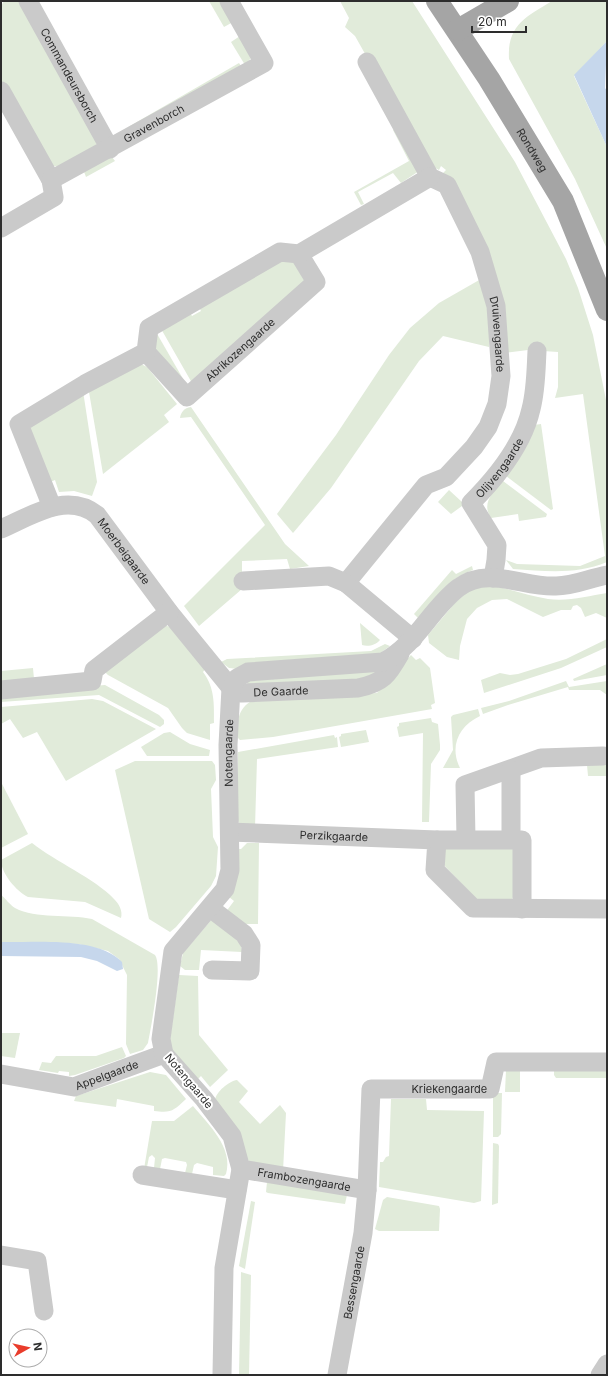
<svg xmlns="http://www.w3.org/2000/svg" width="608" height="1376" viewBox="0 0 608 1376" font-family="Inter,sans-serif">
<rect width="100%" height="100%" fill="#fff"/>
<!-- green -->
<g fill="#e1ebda">
<path d="M4 1H23L98 139 96 145 61 167 53 166 1 83V6Z"/>
<path d="M209 1H224L233 22 224 27Z"/>
<path d="M340 1H412L515 162 566 259 578 288 593 335 607 405V562C576 575 545 571 513 569L506 560 517 564 580 566 605 556 583 394 555 398 558 387V352L528 350 504 353V338L443 173 446 170 441 166 439 170 430 165 425 160 355 36 345 27 349 18Z"/>
<path d="M552 1H607V41L574 76 607 147V249L575 179 509 59C507 25 526 17 552 1Z"/>
<path d="M240 36 251 58 245 65 231 42Z"/>
<path d="M239 63 243 69 123 130Z"/>
<path d="M396 128 419 171 401 183 393 173 358 192 364 204 361 205 354 192 409 161 393 130Z"/>
<path d="M112 157 115 161 86 177 83 169Z"/>
<path d="M282 259 294 260 304 278V282L192 383 160 327 189 311 192 316 201 311 198 305Z"/>
<path d="M481 279 490 312 489 347 443 336 419 361 331 488 293 533 277 514 336 435 389 355 410 328 439 303Z"/>
<path d="M156 332 186 384 152 346Z"/>
<path d="M141 364 147 367 177 404 164 415 169 422 103 474 89 392Z"/>
<path d="M83 391 97 482 92 496 74 491 59 492 55 480 48 483 30 429 35 420Z"/>
<path d="M191 407 285 544 309 566 290 569 287 559 242 561V589L199 626 184 606 265 525 191 417 180 418C181 412 184 408 191 407Z"/>
<path d="M541 424 553 509 551 510 506 476 534 425Z"/>
<path d="M503 481 547 514 546 517 519 521 518 514 491 518C481 503 493 492 503 481Z"/>
<path d="M449 490 462 502V506L451 514 438 502Z"/>
<path d="M472 566 473 570C448 578 435 599 418 618L414 614 452 570 456 574Z"/>
<path d="M490 585C510 589 529 596 548 599 567 602 588 596 607 593V618L596 613 585 617 581 608 577 605 573 606 571 610H561L543 617 507 599 492 600 477 608 467 619 460 646 459 660 447 657 429 643 428 635 454 604 469 590Z"/>
<path d="M360 623 380 640C376 645 368 647 362 645Z"/>
<path d="M163 626H167L173 628 206 668 203 672C215 688 214 704 214 723L210 724V740L187 733 182 728 168 708 108 675 105 672Z"/>
<path d="M607 639V647L561 668 484 693 481 680 500 673 510 675 518 674 566 659Z"/>
<path d="M385 644 390 646 376 656 238 669 229 668 221 662 227 659 371 651Z"/>
<path d="M411 655 416 660 420 658 430 668 435 703 431 705 432 709 273 737 240 740 237 737C238 720 237 709 253 700L377 693Z"/>
<path d="M607 664V675L574 681 573 679Z"/>
<path d="M33 668 34 679 1 684V671Z"/>
<path d="M378 670 365 680 247 685 248 677Z"/>
<path d="M566 681 569 687 607 681V695L600 690H569L568 687 508 705 483 714 481 708 509 701Z"/>
<path d="M105 685 159 715 164 720V724L160 727 99 695 1 702V694Z"/>
<path d="M92 699 103 701 156 729 66 781 37 732 23 738 10 719 1 724V707Z"/>
<path d="M478 709 480 716C459 726 449 746 460 768H443L453 750 451 717 453 715Z"/>
<path d="M431 718 432 722 438 724 440 745V750L431 764 429 822H422L423 733 399 737 397 727 399 726V723Z"/>
<path d="M366 730 369 742 341 747 339 737 341 736V734Z"/>
<path d="M170 732 190 744 210 750 209 756H147L141 747 164 733Z"/>
<path d="M334 735 335 738 337 737 338 747 257 759 255 828 240 824 238 821V752Z"/>
<path d="M135 761H212L215 765 216 780 211 789 213 837 218 847 216 876 211 886 176 927 170 932 149 919 115 770Z"/>
<path d="M587 765H607V776H588Z"/>
<path d="M1 782 28 834 1 848Z"/>
<path d="M32 843C56 862 94 878 114 899 119 904 123 911 121 918L85 902 28 897C16 891 1 873 1 860Z"/>
<path d="M247 843H259L258 924H238L225 913 234 901 229 897 238 849H241Z"/>
<path d="M502 843 515 850 517 890 512 899 478 901 441 862 443 848Z"/>
<path d="M1 895C6 899 10 905 15 908 36 919 69 914 92 919L155 955C163 966 151 1027 148 1043L143 1050 130 1054 126 1044 127 975 119 959 108 951 78 944 1 942Z"/>
<path d="M213 918 241 944 242 952 201 950 199 970H185L180 966 183 953Z"/>
<path d="M179 975 198 976 199 1035 228 1070 210 1087 201 1076 197 1080 172 1050 170 1039Z"/>
<path d="M1 1033H20L15 1058 1 1056Z"/>
<path d="M122 1047 126 1056 124 1058 75 1075 69 1076V1072L59 1071 58 1073 39 1070 42 1062 51 1063 56 1056H96Z"/>
<path d="M607 1065V1078H556L554 1075V1068Z"/>
<path d="M506 1070 520 1071V1092H505Z"/>
<path d="M150 1072 166 1075 186 1099C173 1111 172 1113 154 1111V1106L117 1099 116 1107 74 1101 76 1096Z"/>
<path d="M237 1080 248 1091 239 1102 260 1124 280 1105 286 1113 283 1171 250 1163 215 1100C216 1092 229 1081 237 1080Z"/>
<path d="M497 1093H502L501 1134 498 1137H493V1096Z"/>
<path d="M391 1099H426L427 1110 484 1111 481 1201 474 1203 379 1187 380 1162H383L386 1157 389 1156Z"/>
<path d="M193 1106C208 1124 234 1148 226 1174L224 1176 213 1175V1167L197 1163 194 1165 192 1174 185 1173 187 1165 186 1162 165 1158 162 1159 160 1169 154 1168 155 1158 152 1155 149 1157 147 1167 144 1169 152 1121H174Z"/>
<path d="M493 1143 498 1144 499 1146 498 1203 492 1205Z"/>
<path d="M267 1182 347 1195 345 1204 268 1193 266 1192Z"/>
<path d="M387 1197 439 1206 440 1209 439 1231H379L375 1229 383 1200Z"/>
<path d="M251 1201 255 1202 245 1269 239 1266Z"/>
<path d="M241 1272 251 1275 249 1375H239Z"/>
</g>
<!-- water -->
<g fill="#c6d7ec">
<path d="M607 41 605 88 607 91V147L574 75Z"/>
<path d="M1 942C35 943 97 936 122 962L123 969 117 971 97 961 81 957 1 956Z"/>
</g>
<g fill="none" stroke-linecap="round" stroke-linejoin="round">
<!-- minor -->
<g stroke="#cacaca" stroke-width="19">
<path id="s1" d="M28 1 110 149"/>
<path id="s2" d="M367 62 430 177 447 185 480 252 496 306 501 376 497 404 488 427 474 447 446 477 426 485 346 583 413 639"/>
<path d="M1 91 51 180"/>
<path id="s3" d="M1 228 54 197 51 180 264 63 229 1"/>
<path id="s4" d="M146 352 187 397 316 282 299 254"/>
<path d="M52 507 19 424 85 384 146 352 149 328 280 252 299 254 430 177"/>
<path id="s5" d="M1 529C31 516 67 491 97 515L169 612 231 688 242 693 358 688C383 683 388 675 400 654"/>
<path id="s6" d="M493 578 496 560 497 545 471 503C497 477 523 445 531 409 536 390 536 370 537 351"/>
<path d="M243 581 329 576 346 583"/>
<path d="M1 690 92 681 94 670 169 612"/>
<path id="s7" d="M230 832 437 840 435 870 473 908 607 909"/>
<path d="M466 839 465 785 541 758 603 756"/>
<path d="M511 839V770"/>
<path d="M437 840H522V909"/>
<path d="M210 908 244 934 251 945 250 971 212 970"/>
<path id="s8" d="M1 1074 74 1087 164 1054"/>
<path id="s9" d="M241 1169 367 1190"/>
<path d="M142 1175 237 1190"/>
<path d="M1 1255 37 1261 44 1311"/>
<path id="s10" d="M222 1375 224 1268 241 1169 232 1136 204 1099 164 1054 161 1039 173 951 225 889 230 870 228 745 231 688 237 678 248 672 383 662C416 645 430 610 458 588 488 565 524 588 556 586 574 586 590 578 607 575"/>
<path id="s11" d="M337 1375 363 1233 367 1190 371 1089H490L496 1062H607"/>
<path d="M600 1375 607 1364"/>
</g>
<!-- major -->
<g stroke="#a5a5a5" stroke-width="22">
<path id="s12" d="M437 1 489 79 563 201 607 310"/>
<path d="M458 30 508 1"/>
</g>
</g>
<g text-anchor="middle" dominant-baseline="central" stroke-width="4" stroke-linejoin="round" paint-order="stroke">
<!-- street labels -->
<g font-size="11" fill="#2d2d2d" stroke="#fff">
<text stroke="none"><textPath href="#s1" startOffset="85">Commandeursborch</textPath></text>
<text stroke="none"><textPath href="#s3" startOffset="196">Gravenborch</textPath></text>
<text stroke="none"><textPath href="#s12" startOffset="177">Rondweg</textPath></text>
<text stroke="none"><textPath href="#s2" startOffset="309">Druivengaarde</textPath></text>
<text stroke="none"><textPath href="#s4" startOffset="132">Abrikozengaarde</textPath></text>
<text stroke="none"><textPath href="#s6" startOffset="128">Olijvengaarde</textPath></text>
<text stroke="none"><textPath href="#s5" startOffset="148">Moerbeigaarde</textPath></text>
<text stroke="none"><textPath href="#s5" startOffset="373">De Gaarde</textPath></text>
<text stroke="none"><textPath href="#s10" startOffset="670">Notengaarde</textPath></text>
<text stroke="none"><textPath href="#s7" startOffset="104">Perzikgaarde</textPath></text>
<text stroke="none"><textPath href="#s8" startOffset="109">Appelgaarde</textPath></text>
<text transform="translate(189 1081) rotate(50)">Notengaarde</text>
<text stroke="none"><textPath href="#s11" startOffset="367">Kriekengaarde</textPath></text>
<text stroke="none"><textPath href="#s9" startOffset="64">Frambozengaarde</textPath></text>
<text stroke="none"><textPath href="#s11" startOffset="94">Bessengaarde</textPath></text>
</g>
</g>
<!-- border -->
<rect width="608" height="1376" fill="none" stroke="#2d2d2d" stroke-width="4"/>
<!-- north arrow -->
<g transform="translate(28 1348) rotate(82)"><circle r="19" fill="#ffffff" stroke="#ababab"/>
<path d="M0-3L7 15L0 10L-7 15Z" fill="#e93c2b"/>
<text y="-6" font-size="11" font-weight="bold" text-anchor="middle" fill="#2d2d2d">N</text>
</g>
<!-- scale -->
<path d="M472 26v6h54v-6" fill="none" stroke="#2d2d2d" stroke-width="2"/>
<text x="478" y="26" font-size="12" fill="#2d2d2d" stroke="#ffffff" stroke-width="3" paint-order="stroke">20 m</text>
</svg>
